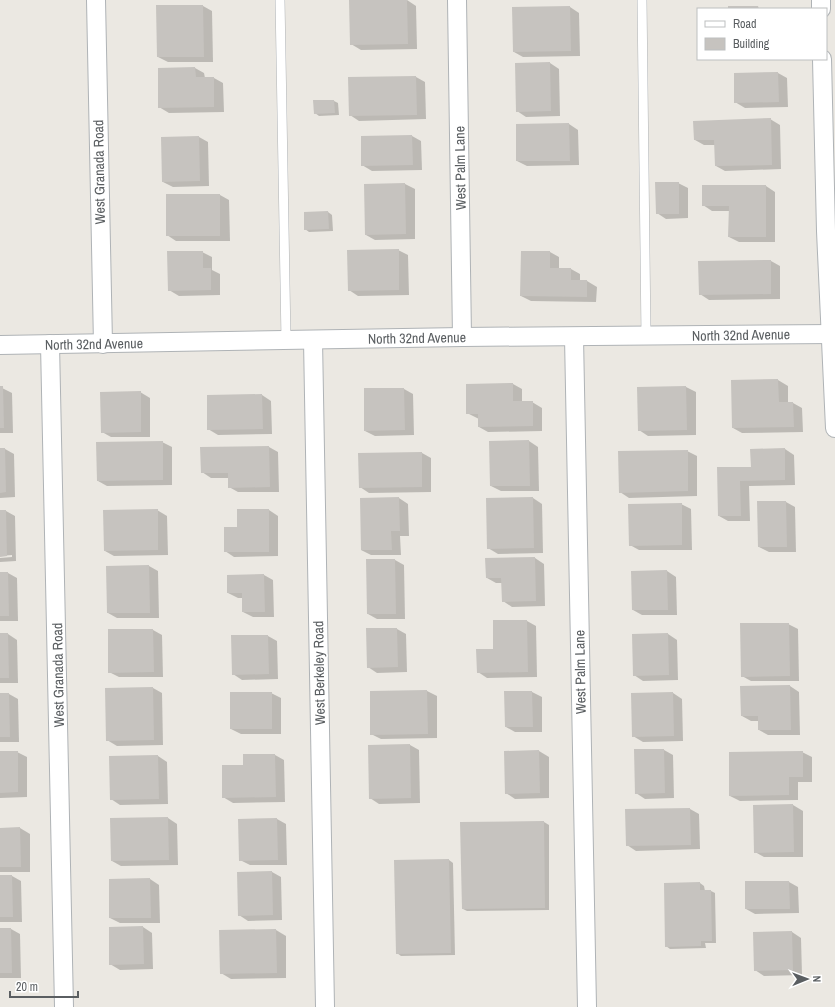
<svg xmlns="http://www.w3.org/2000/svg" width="835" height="1007" viewBox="0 0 835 1007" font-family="'Archivo Narrow',sans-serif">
<rect width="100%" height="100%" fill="#ebe8e2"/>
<!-- shadow -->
<g fill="#0003">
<path d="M407 0 416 6 417 49 361 50 351 44Z"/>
<path d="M157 6H203L212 11 213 62H168L158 57Z"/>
<path d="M570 7 579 13 580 56 523 57 514 52Z"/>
<path d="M550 63 559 69 560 116 526 117 517 111Z"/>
<path d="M159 68H195L204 73 205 78H214L223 83 224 112 169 113 159 107Z"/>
<path d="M778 73 787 78 788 107 745 108 735 102V74Z"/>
<path d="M416 77 425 82 426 119 359 121 350 115Z"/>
<path d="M334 101 338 103 339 115 319 116 315 113Z"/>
<path d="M770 119 780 125 781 169 725 171 716 166 715 145H704L695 140Z"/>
<path d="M569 124 578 130 579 165 527 166 517 161V125Z"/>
<path d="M412 136 421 141 422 170 372 171 362 165Z"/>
<path d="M199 137 208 142 209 186 173 187 163 182Z"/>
<path d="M678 183 688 188V218L666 219 657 213Z"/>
<path d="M405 184 415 189V239L375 240 366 235 365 185Z"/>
<path d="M766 186 775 192V242H739L729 237 730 211H712L703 205Z"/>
<path d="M220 195 229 200 230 241H176L167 235Z"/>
<path d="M328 212 332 215 333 231 309 232 305 229V213Z"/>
<path d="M398 250 408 255 409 295 358 296 349 290Z"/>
<path d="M202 252 212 257V270L220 274V295L179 296 169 290Z"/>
<path d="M550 252 559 257V269H571L580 274V281H587L597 287 596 302 531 301 521 296Z"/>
<path d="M771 261 780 266V299L709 300 700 294Z"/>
<path d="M778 380 788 386V403H793L802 408 803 432 742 433 733 428 732 381Z"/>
<path d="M513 384 522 389V402H532L542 408V431L488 432 479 427V419L467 413Z"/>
<path d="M0 387 12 393 13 433H0Z"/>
<path d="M686 387 696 392V435L648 436 639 430 638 388Z"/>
<path d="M404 389 413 394 414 435 375 436 365 431Z"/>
<path d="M140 392 150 398V437H111L102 432Z"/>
<path d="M262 395 271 401 272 434 218 435 208 429Z"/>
<path d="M529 441 538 447 539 491H501L491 486Z"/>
<path d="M162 442 172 447V485L107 486 98 481Z"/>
<path d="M269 447 278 452 279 492H238L229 487V478H211L202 472Z"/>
<path d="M0 449H5L14 454 15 497 0 498Z"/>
<path d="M785 449 794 455 795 485 749 486 750 521H728L719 516 718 468H752Z"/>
<path d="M687 451 697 456V496L629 498 620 492Z"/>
<path d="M422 453 431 458V492L369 493 360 487Z"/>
<path d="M399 498 408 504 409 536H400L401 555H371L361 550Z"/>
<path d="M533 498 542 504 543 553 498 554 488 548Z"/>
<path d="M786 502 795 507 796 552H769L759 547Z"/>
<path d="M681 504 691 509 692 550H639L630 545Z"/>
<path d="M157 510 167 516 168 555 114 556 105 551Z"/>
<path d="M269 510 278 516V556L234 557 225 551 238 528Z"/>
<path d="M0 511H6L15 516 16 561 0 562V558L12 557V555L0 556Z"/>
<path d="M535 558 544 564 545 606 512 607 503 601 502 583H496L487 578Z"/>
<path d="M395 560 404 565 405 619H377L368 614Z"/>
<path d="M149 566 158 571 159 618H117L108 613 107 567Z"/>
<path d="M667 571 676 577 677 615H642L633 610Z"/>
<path d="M0 573H8L17 578 18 621H0Z"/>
<path d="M264 575 273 580 274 617H253L243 612V598H238L228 593Z"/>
<path d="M527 621 536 626 537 677 487 678 478 672 494 650Z"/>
<path d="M788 624 798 629 799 681H751L742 676Z"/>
<path d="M397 629 406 634 407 672 377 673 368 667Z"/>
<path d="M153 630 162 635 163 677H119L109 672Z"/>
<path d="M0 634H8L17 640 18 683H0Z"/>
<path d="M668 634 677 640 678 680 643 681 634 675Z"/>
<path d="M268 636 277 641 278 679 242 680 233 674Z"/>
<path d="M790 686 799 692 800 735H768L759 730V721H751L742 716Z"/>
<path d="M153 688 162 693 163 745 117 746 107 740 106 689Z"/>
<path d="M427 691 437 696V738L381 739 371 734V692Z"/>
<path d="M505 692H532L542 697V732H515L506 727Z"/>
<path d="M271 693 281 698V734H241L231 729Z"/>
<path d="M673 693 682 699 683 741 643 742 633 736 632 694Z"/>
<path d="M0 694H9L18 699 19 742H0Z"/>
<path d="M410 745 419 750 420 803 379 804 370 798Z"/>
<path d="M664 750 673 755 674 798 645 799 636 793Z"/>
<path d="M539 751 549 757V798L515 799 506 793 505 752Z"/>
<path d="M0 752H17L27 757V797L0 798Z"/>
<path d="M802 752 812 757V782H798V800L740 801 730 796Z"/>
<path d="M275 755 284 760 285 802 233 803 223 797 244 766Z"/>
<path d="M158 756 167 762 168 804 120 805 111 799Z"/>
<path d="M793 805 803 811V857H764L755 852 754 806Z"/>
<path d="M690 809 699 814 700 849 636 851 627 845 626 810Z"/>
<path d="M168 818 177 824 178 865 121 866 112 861Z"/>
<path d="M277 819 286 824 287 865H250L240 860Z"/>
<path d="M544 822 549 825V910L467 911 463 909 461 823Z"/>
<path d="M20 828 30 834V872H0V829Z"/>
<path d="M449 860 453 863 455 955 401 956 397 953Z"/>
<path d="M272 872 281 877 282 920 248 921 239 915Z"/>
<path d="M0 876H12L21 881 22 922H0Z"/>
<path d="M150 879 159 885 160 923H120L110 918Z"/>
<path d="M789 882 798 887 799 913 755 914 746 909Z"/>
<path d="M700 883 704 886 705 891H711L715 893 716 943H705L706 948 670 949 666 946 665 884Z"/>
<path d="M143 927 152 933 153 969 120 970 110 964Z"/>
<path d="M0 929H11L20 934 21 978H0Z"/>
<path d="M276 930 286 936V978L231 979 221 973 220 931Z"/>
<path d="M792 932 801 938 802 975 764 976 755 970Z"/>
</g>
<!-- building -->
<g fill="#c6c3bf">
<path d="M349 0H407L408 44 350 45Z"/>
<path d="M156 5H203L204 57H157Z"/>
<path d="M570 6 571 51 513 52 512 7Z"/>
<path d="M728 6H758L759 9H728Z"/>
<path d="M550 62 551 111 516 112 515 63Z"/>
<path d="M195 67 196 77H214V107L158 108V68Z"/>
<path d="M778 72 779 102 734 103V73Z"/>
<path d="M416 76 417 115 349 116 348 77Z"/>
<path d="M313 100H334L335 113 314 114Z"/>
<path d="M771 118 772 165 715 166 714 140H694L693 121Z"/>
<path d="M569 123 570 161H516V124Z"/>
<path d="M412 135 413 165 361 166V136Z"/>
<path d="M199 136 200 181 162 182 161 137Z"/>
<path d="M655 182H679V214H656Z"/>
<path d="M405 183 406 234 365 235 364 184Z"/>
<path d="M702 185H766V237H728L729 206H702Z"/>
<rect x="166" y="194" width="54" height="42"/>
<path d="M328 211 329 229 304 230V212Z"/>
<path d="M399 249V290L348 291 347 250Z"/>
<path d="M167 251H203V268H211V290L168 291Z"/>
<path d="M521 251H550V268H571V280H587V297L520 296Z"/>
<path d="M771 260V294L699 295 698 261Z"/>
<path d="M778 379 779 402H793L794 427 732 428 731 380Z"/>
<path d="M513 383V401H533V426L478 427V414H466V384Z"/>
<path d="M0 386H3L4 428H0Z"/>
<path d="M686 386 687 430 638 431 637 387Z"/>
<path d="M364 388H404L405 430 364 431Z"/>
<path d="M141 391V432L101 433 100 392Z"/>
<path d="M262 394 263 429 207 430V395Z"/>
<path d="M529 440 530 486H490L489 441Z"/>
<path d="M163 441V480L97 481 96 442Z"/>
<path d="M269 446 270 487 228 488V473H201L200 447Z"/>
<path d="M0 448H5L6 492 0 493Z"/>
<path d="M785 448V480L740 481 741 516H718L717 467H751L750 449Z"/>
<path d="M688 450V491L619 493 618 451Z"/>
<path d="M422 452V487L359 488 358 453Z"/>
<path d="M399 497 400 531H391L392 550H361L360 498Z"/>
<path d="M533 497 534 548 487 549 486 498Z"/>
<path d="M757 501H786L787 547H758Z"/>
<path d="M682 503V545L629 546 628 504Z"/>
<path d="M158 509V550L104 551 103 510Z"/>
<path d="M237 509H269V552H224V527H237Z"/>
<path d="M0 510H6L7 556 0 557Z"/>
<path d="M535 557 536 601 502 602 501 578H486L485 558Z"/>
<path d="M366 559H395L396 614H367Z"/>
<path d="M149 565 150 613H107L106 566Z"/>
<path d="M667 570 668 610H632L631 571Z"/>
<path d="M0 572H8L9 616H0Z"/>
<path d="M264 574 265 612H242V593H227V575Z"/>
<path d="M493 620H527L528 672 477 673 476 649H493Z"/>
<path d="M740 623H789L790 676 741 677Z"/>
<path d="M366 628H397L398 667 367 668Z"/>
<path d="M108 629H153L154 672 108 673Z"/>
<path d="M0 633H8L9 678H0Z"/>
<path d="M668 633 669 675 633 676 632 634Z"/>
<path d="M231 635H268L269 674 232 675Z"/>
<path d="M790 685 791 730H758V716H741L740 686Z"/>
<path d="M153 687 154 740 106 741 105 688Z"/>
<path d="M427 690 428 734 370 735V691Z"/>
<path d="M504 691H532L533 727H505Z"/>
<rect x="230" y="692" width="42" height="37"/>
<path d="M673 692 674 736 632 737 631 693Z"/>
<path d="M0 693H9L10 737H0Z"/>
<path d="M410 744 411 798 369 799 368 745Z"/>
<path d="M634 749H664L665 793 635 794Z"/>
<path d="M539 750 540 793 505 794 504 751Z"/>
<path d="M0 751H18V792L0 793Z"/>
<path d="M803 751V777H789V795L729 796V752Z"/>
<path d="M243 754H275L276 797 222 798V765H243Z"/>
<path d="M158 755 159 799 110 800 109 756Z"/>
<path d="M793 804 794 852 754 853 753 805Z"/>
<path d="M690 808 691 845 626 846 625 809Z"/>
<path d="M168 817 169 860 111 861 110 818Z"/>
<path d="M277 818 278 860 239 861 238 819Z"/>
<path d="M544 821 545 908 462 909 460 822Z"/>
<path d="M20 827 21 867H0V828Z"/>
<path d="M449 859 451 953 396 954 394 860Z"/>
<path d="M272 871 273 915 238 916 237 872Z"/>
<path d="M0 875H12L13 917H0Z"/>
<path d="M150 878 151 918H109V879Z"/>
<path d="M745 881H789L790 909H745Z"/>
<path d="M700 882V890H711L712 941H701V946L665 947 664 883Z"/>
<path d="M143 926 144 964 109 965V927Z"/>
<path d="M0 928H11L12 973H0Z"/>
<path d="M276 929 277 973 220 974 219 930Z"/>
<path d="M792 931 793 970 754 971 753 932Z"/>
</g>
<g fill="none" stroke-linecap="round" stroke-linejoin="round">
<!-- service casing -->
<g stroke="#afb3b6" stroke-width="10">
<g id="service">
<path d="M280 0 286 340"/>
<path d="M642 0 646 336"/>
</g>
</g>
<!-- minor casing -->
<g stroke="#afb3b6" stroke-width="20">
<g id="minor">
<path d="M96 0 103 344"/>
<path d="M457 0 462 337"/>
<path d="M821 0V9"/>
<path d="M822 59 826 231 835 428"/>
<path d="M574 337 587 1007"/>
<path d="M313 340 325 1007"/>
<path d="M50 344 64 1007"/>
<path d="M0 345 462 337 835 334"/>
</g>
</g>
<!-- service -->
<use href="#service" stroke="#fff" stroke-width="9"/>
<!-- minor -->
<use href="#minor" stroke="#fff" stroke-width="18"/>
</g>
<g text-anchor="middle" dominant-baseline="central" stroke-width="3" stroke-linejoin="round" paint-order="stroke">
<!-- street labels -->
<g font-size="14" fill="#5a5e61" stroke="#fff">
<text transform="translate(460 168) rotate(-91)">West Palm Lane</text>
<text transform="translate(99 172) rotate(-91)">West Granada Road</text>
<text transform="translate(741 335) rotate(-1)">North 32nd Avenue</text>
<text transform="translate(417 338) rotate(-1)">North 32nd Avenue</text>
<text transform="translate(94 344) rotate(-1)">North 32nd Avenue</text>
<text transform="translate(580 672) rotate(-91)">West Palm Lane</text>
<text transform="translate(319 673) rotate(-91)">West Berkeley Road</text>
<text transform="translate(58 675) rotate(-91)">West Granada Road</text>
</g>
</g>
<!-- legend -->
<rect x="697" y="8" width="130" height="52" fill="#ffffff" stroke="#bdbfc0"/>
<rect x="705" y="21" width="20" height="6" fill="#ffffff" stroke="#bdbfc0"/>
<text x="733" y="28" font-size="12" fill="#5a5e61">Road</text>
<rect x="705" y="38" width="20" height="12" fill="#c6c3bf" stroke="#bdbfc0"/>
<text x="733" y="48" font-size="12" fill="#5a5e61">Building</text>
<!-- north arrow -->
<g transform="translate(807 979) rotate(89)" stroke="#ffffff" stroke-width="3" paint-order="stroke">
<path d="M0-3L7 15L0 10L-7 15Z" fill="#5a5e61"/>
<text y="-6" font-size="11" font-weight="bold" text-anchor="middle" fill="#5a5e61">N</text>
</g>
<!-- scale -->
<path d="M10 991v6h68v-6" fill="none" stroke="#5a5e61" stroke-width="2"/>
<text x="16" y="991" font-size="12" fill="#5a5e61" stroke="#ffffff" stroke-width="3" paint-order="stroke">20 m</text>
</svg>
